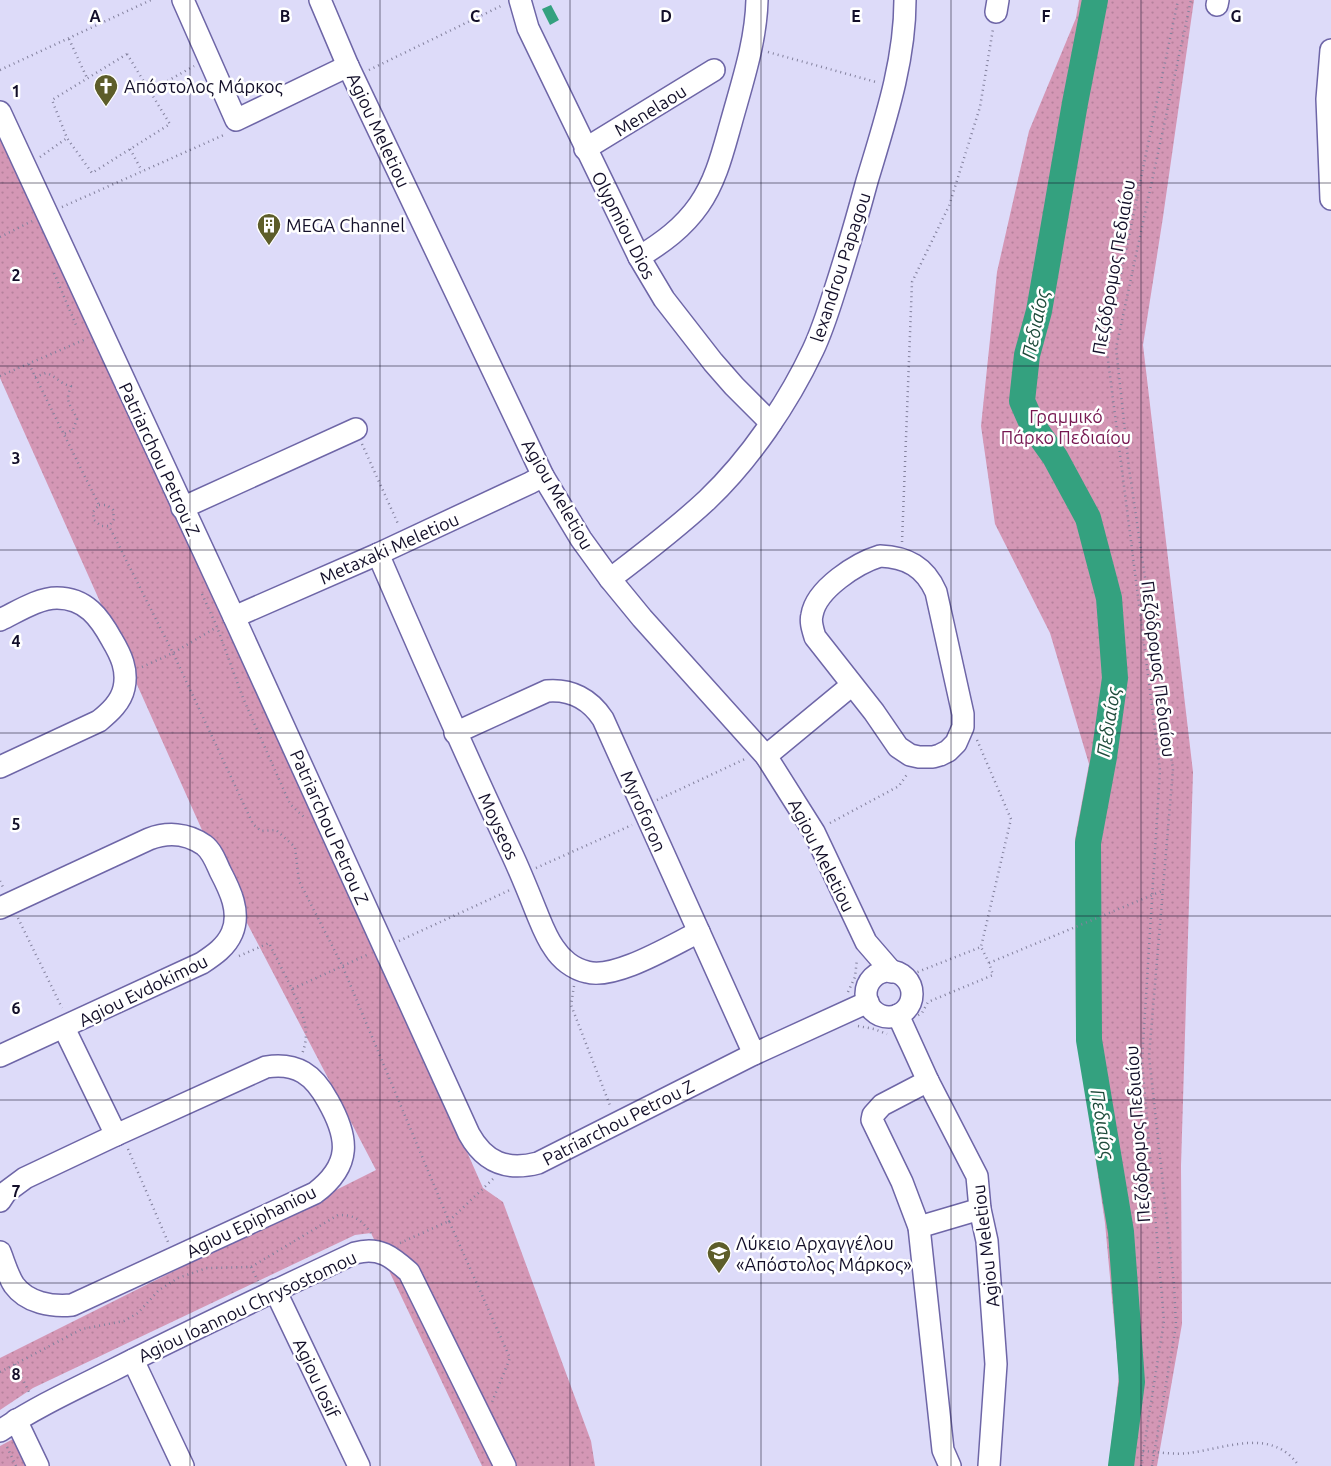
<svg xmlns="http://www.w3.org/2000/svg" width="1331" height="1466" viewBox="0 0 1331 1466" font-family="Ubuntu,sans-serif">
<defs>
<pattern id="park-dots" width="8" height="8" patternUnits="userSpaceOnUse" patternTransform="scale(1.25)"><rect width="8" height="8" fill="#d497b5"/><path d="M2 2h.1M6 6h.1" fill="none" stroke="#b5819c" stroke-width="1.8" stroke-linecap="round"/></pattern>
</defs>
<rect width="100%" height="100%" fill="#dddbf9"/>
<!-- park -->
<g fill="url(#park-dots)">
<path d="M1079 0H1194L1163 217 1143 345 1193 772 1181 1166 1182 1324 1157 1466H1109L1119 1375 1105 1223 1076 1028 1075 839 1089 764 1050 633 995 524 981 426 997 272 1029 131 1076 18Z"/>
<path d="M0 100 483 1188 503 1202 591 1441 595 1466H482L371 1233 355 1235 33 1388 0 1410V1358L376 1170 223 877 0 378Z"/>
<path d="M28 1431 43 1466H0V1446Z"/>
</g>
<!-- water -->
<path fill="#34a17f" d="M551 5 559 20 550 25 542 9Z"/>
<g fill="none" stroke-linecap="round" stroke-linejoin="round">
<!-- river -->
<path stroke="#34a17f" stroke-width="26" d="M1095 0 1075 103 1039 311 1027 355 1022 401 1033 426 1055 457 1088 518 1109 598 1115 678 1104 757 1088 843 1089 1040 1121 1232 1132 1382 1121 1466"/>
<!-- minor casing -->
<g stroke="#6e66a7" stroke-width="24">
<g id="minor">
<path d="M183 0 236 120 348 66"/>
<path d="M320 0 348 66 543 476 581 539 610 579 642 618 766 756 814 832 866 942 892 972"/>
<path d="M520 0 528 28 639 257 664 299 713 362 734 386 771 423"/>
<path d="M1217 5 1218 0"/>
<path d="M996 12 998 0"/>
<path d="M1331 50 1327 99 1331 199"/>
<path d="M0 112 234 617 469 1134C485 1163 507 1171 538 1163L754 1054 868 1002"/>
<path d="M585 149 714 70"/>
<path d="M639 257C662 243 683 228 699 205 716 181 723 151 731 123 742 83 756 42 757 0"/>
<path d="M182 508 356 429"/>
<path d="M378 554C421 654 465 753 511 852 520 871 528 891 536 911 541 923 546 937 554 948 561 959 573 969 587 972 615 980 672 945 699 932"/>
<path d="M880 556C907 557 925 567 936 592L963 714V727L956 743 948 751 940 755 933 757H919L910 755 898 747 874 712 815 637C813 630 810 622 812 615 816 589 857 563 880 556Z"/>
<path d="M610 579C643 554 677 528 707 500 750 459 788 403 813 350 822 331 828 312 834 293 846 256 857 218 867 181 885 121 905 62 905 0"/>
<path d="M234 617 378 554 530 483 543 476"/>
<path d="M0 620C17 612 38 598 57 598 86 598 100 618 112 640 121 655 128 670 124 688 121 702 110 712 99 721L0 767"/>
<path d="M455 733 547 691C571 689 590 699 603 719L754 1054"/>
<path d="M766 756 852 685"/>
<path d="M0 908 149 839C167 832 187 833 204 845 212 851 216 862 220 871 230 890 241 912 232 933 226 947 214 955 202 963L0 1056"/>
<circle cx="889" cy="994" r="23"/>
<path d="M898 1015 928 1081 977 1176 980 1209 987 1241 996 1364 989 1466"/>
<path d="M64 1028 116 1135"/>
<path d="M928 1081 882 1105 873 1115 872 1120 902 1182 919 1227 943 1450 950 1466"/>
<path d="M0 1201 6 1192 25 1178 116 1135 266 1067C297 1062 314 1075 328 1101 349 1138 352 1165 315 1193L72 1305C52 1307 27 1303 14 1285 8 1276 4 1262 0 1252"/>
<path d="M919 1227 980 1209"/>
<path d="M275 1290 359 1466"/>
<path d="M133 1360 183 1466"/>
<path d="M16 1420 38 1466"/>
<path d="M0 1431C36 1407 75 1389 113 1370 193 1329 274 1291 355 1253 379 1246 392 1257 409 1272L505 1466"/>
</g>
</g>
<!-- path -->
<g stroke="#83819d" stroke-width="2.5" stroke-dasharray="1 4" stroke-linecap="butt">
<path d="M69 39 87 78"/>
<path d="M768 52 876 82"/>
<path d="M127 54 170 124 92 173 67 138 52 100Z"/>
<path d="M0 70 151 0"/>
<path d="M369 70 503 5"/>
<path d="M150 91 194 66"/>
<path d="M130 149 142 171"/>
<path d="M40 157 67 138"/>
<path d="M62 207 226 134"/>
<path d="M0 237 32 221"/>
<path d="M54 273 76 325 79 326"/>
<path d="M29 364 99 505 93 512 94 520 101 526H109L173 653 253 824 261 831 276 830 295 847 299 881 342 965 449 1221 493 1179"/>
<path d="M0 376 86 339"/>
<path d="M35 377 46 373C56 376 60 384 71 386 64 403 71 404 77 419L73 430 64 434"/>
<path d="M362 444 399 526"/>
<path d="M99 505H107L113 510 114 519 109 526"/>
<path d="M902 542 912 282 949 206 980 107 993 29"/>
<path d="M202 594 217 627 243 698 290 804 306 819"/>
<path d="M142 667 173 653 217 627"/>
<path d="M977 740 1011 819 981 947"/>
<path d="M657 800 745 759"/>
<path d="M830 823 899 786 908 773"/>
<path d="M536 868 632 825"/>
<path d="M0 881 4 889"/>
<path d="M18 918 62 1008"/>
<path d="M399 941 510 890"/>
<path d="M239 956 269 943 292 989 369 954"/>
<path d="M989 963 1162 891"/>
<path d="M909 969 915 973 981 947 989 963 993 975 928 1002 922 1013 917 1016"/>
<path d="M574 986 571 1005 611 1108"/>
<path d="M292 989C301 1012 312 1029 302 1054"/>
<path d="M848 992 855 977 857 959"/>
<path d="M858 1026 874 1029 887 1034"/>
<path d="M128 1149 168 1242"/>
<path d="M400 1243 449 1221 510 1358 492 1402"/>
<path d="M251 1267 258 1281"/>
<path d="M15 1364 30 1394"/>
<path d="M0 1372 82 1329 124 1321 138 1313 159 1290 178 1278 207 1268 251 1267 338 1215C355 1215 360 1219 371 1233"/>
<path d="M7 1447 16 1466"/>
<path d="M1143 1451C1158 1452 1175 1455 1189 1453 1228 1448 1272 1427 1299 1466"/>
<path d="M1141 1466 1164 1321 1142 1061 1160 770 1107 352 1120 279 1178 0"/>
<path d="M1152 1466 1176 1326 1174 1284 1149 1056 1173 769 1129 468 1116 348 1191 0"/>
</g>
<!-- minor -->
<use href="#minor" stroke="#fff" stroke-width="21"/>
</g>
<!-- grid -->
<path fill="none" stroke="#130f29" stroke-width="1" stroke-opacity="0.55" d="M190 0V1466M380 0V1466M570 0V1466M761 0V1466M951 0V1466M1141 0V1466M0 183H1331M0 366H1331M0 550H1331M0 733H1331M0 916H1331M0 1100H1331M0 1283H1331"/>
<!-- icons -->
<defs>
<g id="church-pin" transform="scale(1.25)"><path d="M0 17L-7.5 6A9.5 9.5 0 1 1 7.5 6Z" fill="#5d5d2a" stroke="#fff"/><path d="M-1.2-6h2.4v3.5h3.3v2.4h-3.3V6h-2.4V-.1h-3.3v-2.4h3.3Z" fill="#fff"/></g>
<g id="building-pin" transform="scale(1.25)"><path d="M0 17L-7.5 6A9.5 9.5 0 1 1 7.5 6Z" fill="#5d5d2a" stroke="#fff"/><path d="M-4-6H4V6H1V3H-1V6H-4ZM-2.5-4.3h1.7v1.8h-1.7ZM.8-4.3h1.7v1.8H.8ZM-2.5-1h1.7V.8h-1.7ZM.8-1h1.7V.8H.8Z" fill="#fff"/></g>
<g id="school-pin" transform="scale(1.25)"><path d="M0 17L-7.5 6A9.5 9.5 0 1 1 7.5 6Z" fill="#5d5d2a" stroke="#fff"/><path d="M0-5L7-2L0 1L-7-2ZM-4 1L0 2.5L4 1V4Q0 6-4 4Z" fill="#fff"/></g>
</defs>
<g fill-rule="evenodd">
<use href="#church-pin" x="106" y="86"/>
<use href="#building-pin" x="269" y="225"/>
<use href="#school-pin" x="719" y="1253"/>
</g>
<g text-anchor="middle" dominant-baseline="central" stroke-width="5" stroke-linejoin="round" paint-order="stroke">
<!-- poi labels -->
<g font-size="18" fill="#130f29" stroke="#fff" text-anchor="start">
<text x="124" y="86">Απόστολος Μάρκος</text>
<text x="286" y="225">MEGA Channel</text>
<text x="736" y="1243">Λύκειο Αρχαγγέλου<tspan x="736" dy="21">«Απόστολος Μάρκος»</tspan></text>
</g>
<!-- street labels -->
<g font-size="18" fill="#130f29" stroke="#fff">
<text transform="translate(650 110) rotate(-32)">Menelaou</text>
<text transform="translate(379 130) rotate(65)">Agiou Meletiou</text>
<text transform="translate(624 225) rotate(63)">Olypmiou Dios</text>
<text transform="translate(840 267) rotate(-72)">lexandrou Papagou</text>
<text transform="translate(1113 267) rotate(-80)">Πεζόδρομος Πεδιαίου</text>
<text transform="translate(160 459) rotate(65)">Patriarchou Petrou Z</text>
<text transform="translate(558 494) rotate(60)">Agiou Meletiou</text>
<text transform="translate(389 548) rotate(-24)">Metaxaki Meletiou</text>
<text transform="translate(1159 669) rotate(83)">Πεζόδρομος Πεδιαίου</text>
<text transform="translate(644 811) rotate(66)">Myroforon</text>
<text transform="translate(499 826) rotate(65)">Moyseos</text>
<text transform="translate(330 827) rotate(66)">Patriarchou Petrou Z</text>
<text transform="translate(822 855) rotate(63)">Agiou Meletiou</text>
<text transform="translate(143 990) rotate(-26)">Agiou Evdokimou</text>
<text transform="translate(618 1122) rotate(-27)">Patriarchou Petrou Z</text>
<text transform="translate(1137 1134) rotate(-94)">Πεζόδρομος Πεδιαίου</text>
<text transform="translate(251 1221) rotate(-26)">Agiou Epiphaniou</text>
<text transform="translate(985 1246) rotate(-97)">Agiou Meletiou</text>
<text transform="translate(247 1306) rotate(-25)">Agiou Ioannou Chrysostomou</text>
<text transform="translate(317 1378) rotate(65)">Agiou Iosif</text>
</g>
<!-- park labels -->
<g font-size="18" fill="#761751" stroke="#fff">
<text x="1066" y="416">Γραμμικό<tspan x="1066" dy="21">Πάρκο Πεδιαίου</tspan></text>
</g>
<!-- water labels -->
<g font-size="19" font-style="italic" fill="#1e4b3b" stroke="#fff">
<text transform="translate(1035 324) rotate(-78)">Πεδιαίος</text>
<text transform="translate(1108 722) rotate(-81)">Πεδιαίος</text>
<text transform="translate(1103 1124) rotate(81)">Πεδιαίος</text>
</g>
</g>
<g font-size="16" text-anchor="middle" font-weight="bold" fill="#130f29" stroke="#fff" stroke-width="5" stroke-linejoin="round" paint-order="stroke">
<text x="95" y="22">A</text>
<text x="285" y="22">B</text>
<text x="475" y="22">C</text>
<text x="666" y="22">D</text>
<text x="856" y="22">E</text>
<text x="1046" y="22">F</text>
<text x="1236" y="22">G</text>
<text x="16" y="97">1</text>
<text x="16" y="281">2</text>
<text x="16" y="464">3</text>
<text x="16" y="647">4</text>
<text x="16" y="830">5</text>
<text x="16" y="1014">6</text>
<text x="16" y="1197">7</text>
<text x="16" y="1380">8</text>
</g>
</svg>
